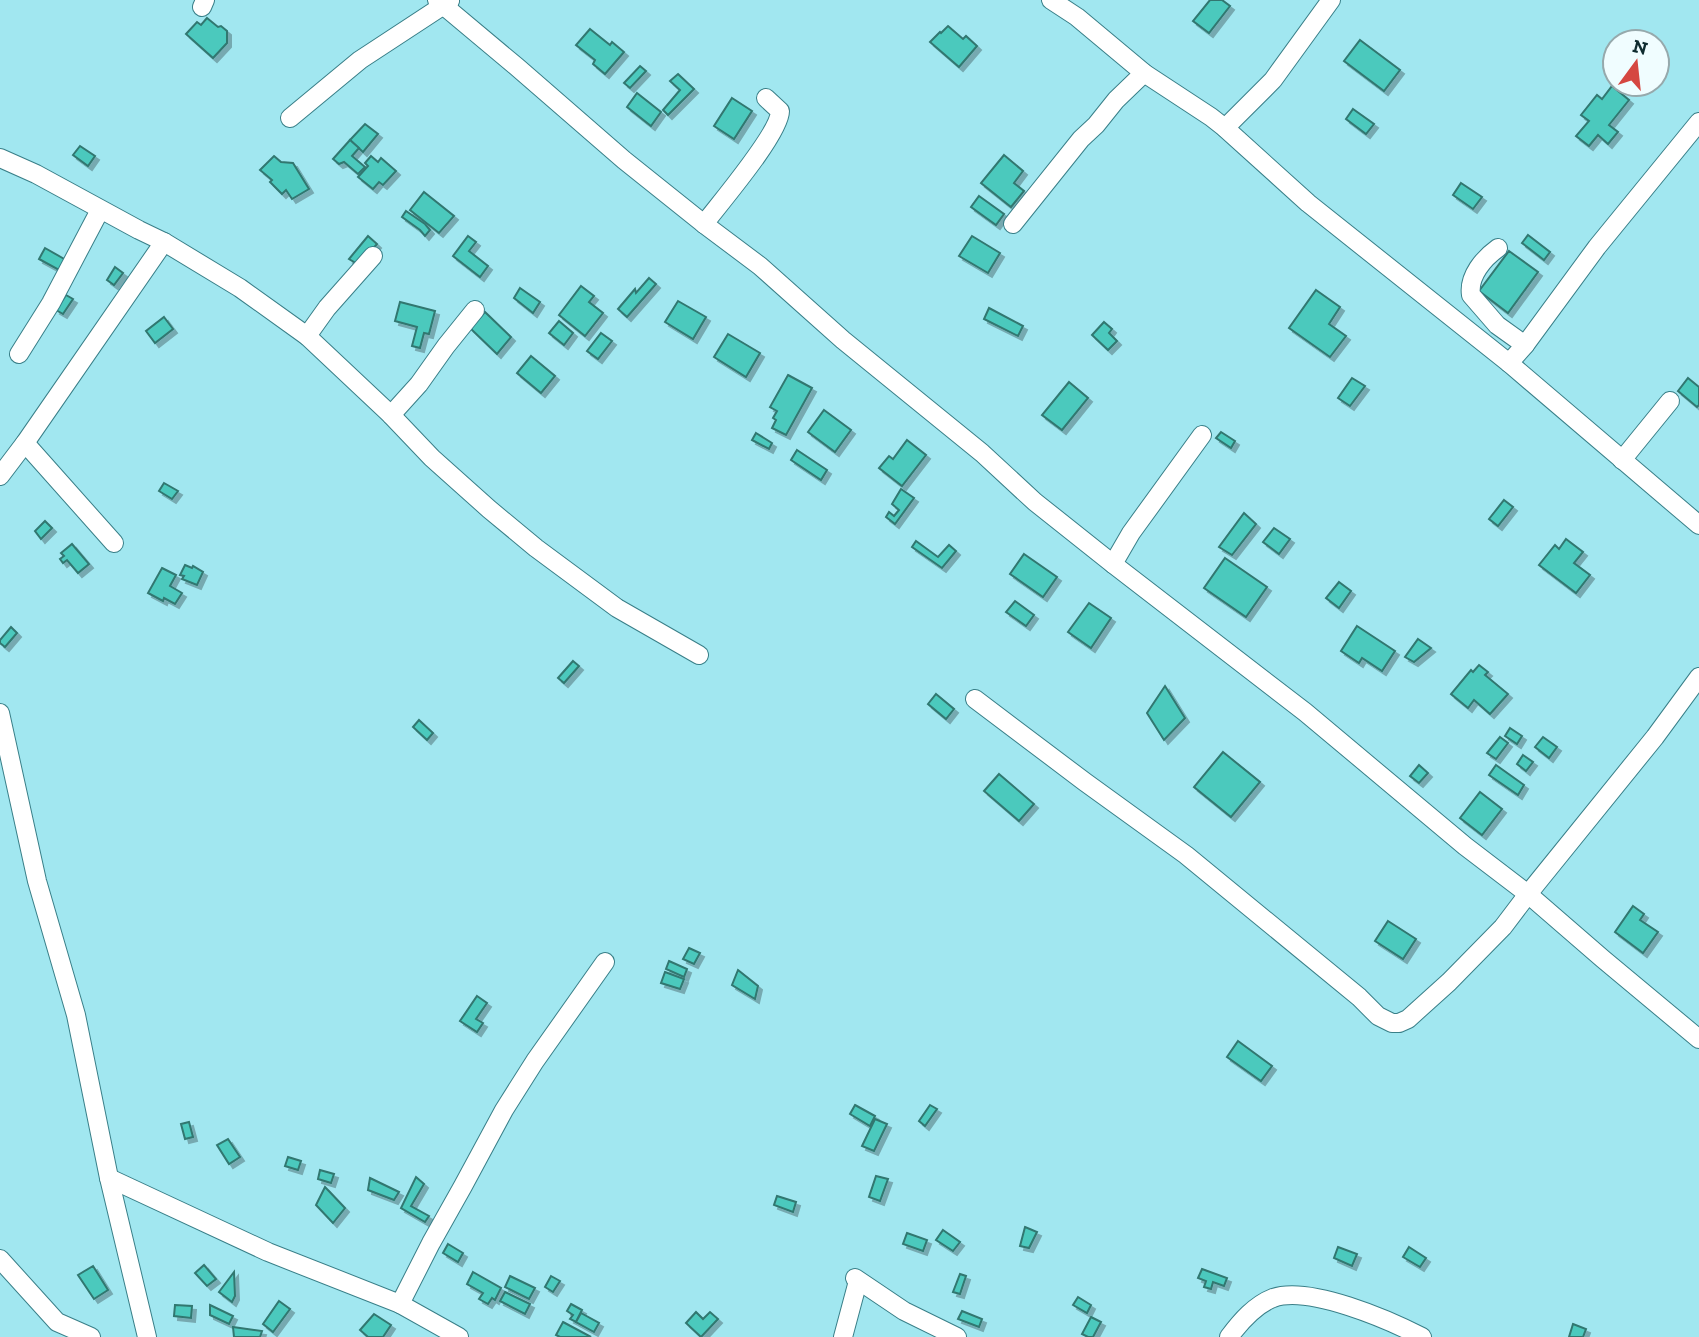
<svg xmlns="http://www.w3.org/2000/svg" width="1699" height="1337" viewBox="0 0 1699 1337" font-family="'Zilla Slab',serif">
<defs>
<filter id="shadow"><feDropShadow dx="4" dy="4" stdDeviation="0" flood-color="#0004"/></filter>
</defs>
<rect width="100%" height="100%" fill="#a1e7f0"/>
<!-- building -->
<g fill="#4cc9bd" stroke="#307770" stroke-width="2" filter="url(#shadow)">
<path d="M1210 0H1222L1230 6 1209 33 1193 21Z"/>
<path d="M207 18 218 27 221 26 227 31V43L213 58 186 34 197 22 201 25Z"/>
<path d="M948 26 963 39 966 36 977 46 959 67 930 42 940 32 941 33Z"/>
<path d="M590 29 610 45 612 42 624 52 605 74 593 64 595 60 576 45Z"/>
<path d="M1360 40 1400 70 1384 91 1344 61Z"/>
<path d="M640 66 646 71 630 88 624 83Z"/>
<path d="M678 74 694 89 668 115 663 110 680 90 670 81Z"/>
<path d="M1612 86 1629 100 1609 125 1618 132 1608 144 1598 135 1589 146 1576 136 1589 121 1581 115 1597 95 1602 99Z"/>
<path d="M637 93 661 112 651 126 627 107Z"/>
<path d="M732 98 752 111 734 139 714 126Z"/>
<path d="M1353 109 1374 124 1366 134 1346 119Z"/>
<path d="M365 124 378 134 363 152 350 140Z"/>
<path d="M350 140 359 148 352 156 365 167 358 174 344 162 339 164 333 159Z"/>
<path d="M80 146 95 156 88 166 73 155Z"/>
<path d="M1004 155 1023 171 1014 183 1024 191 1011 207 981 183Z"/>
<path d="M274 156 281 162 293 163 309 189 292 199 286 190 282 194 270 182 272 180 260 170Z"/>
<path d="M371 156 378 162 381 158 396 171 383 185 379 182 373 189 358 177 368 166 365 163Z"/>
<path d="M1461 183 1482 197 1473 209 1453 195Z"/>
<path d="M424 192 454 216 439 233 410 210Z"/>
<path d="M979 196 1004 214 996 225 971 207Z"/>
<path d="M406 211 425 224 430 230 425 236 420 230 402 217Z"/>
<path d="M1528 235 1550 252 1544 260 1522 243Z"/>
<path d="M368 236 377 244 359 265 349 259Z"/>
<path d="M468 236 476 242 469 251 488 266 480 277 453 256Z"/>
<path d="M972 236 1000 253 988 273 959 256Z"/>
<path d="M45 248 66 260 59 270 39 259Z"/>
<path d="M1509 251 1538 272 1508 313 1479 291Z"/>
<path d="M115 267 123 273 114 285 107 280Z"/>
<path d="M649 278 656 284 627 317 618 309 635 289 636 293Z"/>
<path d="M581 286 594 296 589 302 603 313 585 336 559 315Z"/>
<path d="M520 288 540 302 533 313 514 298Z"/>
<path d="M1316 290 1340 307 1329 324 1346 336 1330 357 1289 328Z"/>
<path d="M66 295 73 299 63 314 56 310Z"/>
<path d="M678 301 706 317 693 339 665 322Z"/>
<path d="M400 302 435 311 429 334 424 333 420 348 412 346 417 327 395 321Z"/>
<path d="M989 308 1023 326 1018 336 984 319Z"/>
<path d="M485 312 511 337 497 354 470 328Z"/>
<path d="M164 317 173 329 155 343 146 331Z"/>
<path d="M559 321 573 333 564 345 549 333Z"/>
<path d="M1104 322 1112 329 1109 333 1117 341 1108 350 1092 335Z"/>
<path d="M601 333 612 341 598 359 587 351Z"/>
<path d="M728 334 760 353 746 377 714 357Z"/>
<path d="M531 356 555 376 541 393 517 373Z"/>
<path d="M788 375 812 388 786 435 772 428 776 420 773 418 777 411 770 407Z"/>
<path d="M1352 378 1365 386 1350 406 1338 398Z"/>
<path d="M1688 378 1699 387V405L1697 407 1678 391Z"/>
<path d="M1069 382 1088 398 1062 430 1042 415Z"/>
<path d="M824 410 851 430 835 452 808 432Z"/>
<path d="M1221 432 1235 441 1231 448 1216 438Z"/>
<path d="M756 433 772 443 769 449 752 440Z"/>
<path d="M907 440 926 455 902 486 879 468 889 456 893 459Z"/>
<path d="M797 450 827 470 821 480 791 460Z"/>
<path d="M164 483 178 491 172 499 159 491Z"/>
<path d="M901 489 914 498 895 524 886 517 889 512 894 516 899 510 892 504Z"/>
<path d="M1504 500 1513 507 1498 526 1489 519Z"/>
<path d="M1244 513 1256 524 1232 555 1219 547Z"/>
<path d="M45 521 52 528 41 539 35 531Z"/>
<path d="M1274 528 1290 539 1279 554 1263 542Z"/>
<path d="M1566 539 1583 552 1574 563 1590 575 1576 593 1539 565 1555 545 1559 549Z"/>
<path d="M916 541 938 557 949 545 956 551 942 568 912 547Z"/>
<path d="M72 544 89 564 78 573 67 560 63 563 60 559 64 556 61 553Z"/>
<path d="M1024 554 1057 577 1043 597 1010 574Z"/>
<path d="M1225 558 1267 587 1246 617 1204 588Z"/>
<path d="M185 565 192 568 193 566 203 572 197 585 182 579 184 576 180 575Z"/>
<path d="M162 568 176 575 170 586 182 593 175 604 164 598 163 601 148 593Z"/>
<path d="M1339 582 1351 591 1339 608 1326 598Z"/>
<path d="M1015 601 1034 615 1026 626 1006 612Z"/>
<path d="M1089 603 1111 618 1091 648 1068 632Z"/>
<path d="M1357 626 1395 651 1382 671 1362 658 1359 663 1341 651Z"/>
<path d="M11 627 17 633 5 647 0 643V640Z"/>
<path d="M1418 639 1431 648 1414 662 1405 657Z"/>
<path d="M573 661 579 666 564 683 558 678Z"/>
<path d="M1479 665 1488 672 1485 675 1508 694 1490 714 1474 700 1468 708 1451 694 1471 670 1473 672Z"/>
<path d="M1165 686 1185 718 1164 740 1147 713Z"/>
<path d="M936 694 954 709 946 719 928 704Z"/>
<path d="M419 720 433 733 427 740 413 727Z"/>
<path d="M1510 728 1522 736 1517 744 1505 736Z"/>
<path d="M1500 737 1508 743 1496 759 1487 753Z"/>
<path d="M1543 737 1557 747 1549 758 1535 747Z"/>
<path d="M1223 752 1260 782 1231 817 1194 787Z"/>
<path d="M1523 755 1533 762 1526 771 1517 764Z"/>
<path d="M1419 765 1428 773 1419 783 1410 776Z"/>
<path d="M1496 765 1524 785 1518 795 1489 775Z"/>
<path d="M999 774 1034 804 1019 821 984 791Z"/>
<path d="M1480 792 1502 809 1482 835 1460 818Z"/>
<path d="M1633 906 1644 914 1640 920 1658 932 1643 953 1615 932Z"/>
<path d="M1388 921 1416 939 1403 959 1375 941Z"/>
<path d="M689 948 700 953 694 964 683 959Z"/>
<path d="M669 961 687 969 684 977 666 969Z"/>
<path d="M738 970 758 986 755 999 732 985Z"/>
<path d="M665 972 684 979 680 989 661 983Z"/>
<path d="M477 996 487 1003 476 1019 483 1023 477 1032 460 1021Z"/>
<path d="M1238 1041 1272 1066 1261 1081 1227 1057Z"/>
<path d="M855 1105 875 1116 870 1126 850 1114Z"/>
<path d="M930 1105 937 1109 925 1126 919 1121Z"/>
<path d="M875 1119 887 1124 874 1151 862 1146Z"/>
<path d="M189 1122 193 1137 185 1139 181 1124Z"/>
<path d="M228 1139 240 1157 229 1164 217 1145Z"/>
<path d="M288 1157 301 1161 298 1170 285 1166Z"/>
<path d="M320 1170 334 1174 331 1183 318 1179Z"/>
<path d="M876 1176 888 1179 880 1201 869 1197Z"/>
<path d="M416 1177 424 1184 411 1206 429 1216 425 1222 401 1208Z"/>
<path d="M370 1178 399 1192 394 1200 368 1190Z"/>
<path d="M325 1187 345 1208 333 1223 316 1205Z"/>
<path d="M777 1196 796 1202 793 1212 774 1205Z"/>
<path d="M1025 1227 1037 1232 1029 1248 1020 1246Z"/>
<path d="M943 1230 960 1242 953 1251 936 1240Z"/>
<path d="M907 1233 927 1240 923 1251 903 1244Z"/>
<path d="M448 1244 463 1253 458 1262 443 1253Z"/>
<path d="M1338 1247 1357 1254 1352 1266 1334 1258Z"/>
<path d="M1409 1247 1426 1258 1420 1267 1403 1257Z"/>
<path d="M204 1265 216 1279 207 1286 195 1273Z"/>
<path d="M93 1266 108 1290 94 1299 78 1275Z"/>
<path d="M1202 1269 1227 1278 1224 1286 1213 1282 1211 1289 1204 1287 1206 1281 1198 1278Z"/>
<path d="M234 1272 235 1296 232 1302 219 1292Z"/>
<path d="M473 1272 501 1288 495 1300 492 1298 488 1304 479 1299 483 1293 467 1284Z"/>
<path d="M960 1274 966 1276 960 1294 953 1292Z"/>
<path d="M510 1276 535 1288 529 1299 505 1287Z"/>
<path d="M551 1276 560 1281 553 1292 545 1287Z"/>
<path d="M505 1292 530 1304 525 1314 500 1301Z"/>
<path d="M1078 1297 1091 1305 1087 1313 1073 1305Z"/>
<path d="M279 1301 290 1309 273 1332 263 1324Z"/>
<path d="M571 1304 582 1310 576 1322 570 1319 573 1315 567 1311Z"/>
<path d="M175 1305 192 1306 191 1318 174 1316Z"/>
<path d="M210 1305 233 1316 229 1324 210 1315Z"/>
<path d="M962 1311 982 1319 979 1327 958 1319Z"/>
<path d="M696 1312 703 1319 710 1312 718 1319 701 1337 686 1323Z"/>
<path d="M581 1313 599 1323 594 1332 576 1322Z"/>
<path d="M374 1314 391 1325 383 1337H368L360 1330Z"/>
<path d="M1091 1317 1101 1322 1093 1337H1088L1082 1334Z"/>
<path d="M563 1322 591 1337H560L556 1335Z"/>
<path d="M1573 1324 1586 1329 1583 1337H1569Z"/>
<path d="M233 1327 262 1331 260 1337H234Z"/>
</g>
<g fill="none" stroke-linecap="round" stroke-linejoin="round">
<!-- minor casing -->
<g stroke="#397f88" stroke-width="20">
<g id="minor">
<path d="M437 0 517 67 624 160 704 224 760 266 843 340 982 453 1035 502 1113 564 1305 712 1465 846 1528 894 1603 959 1699 1039"/>
<path d="M1051 0 1077 17 1144 73 1211 117 1225 128 1308 203 1509 363 1699 525"/>
<path d="M202 7 205 0"/>
<path d="M290 118 360 60 450 1"/>
<path d="M1225 128 1273 80 1331 0"/>
<path d="M0 158 36 174 139 230 164 242 240 288 307 336 391 415 432 458 489 509 536 548 617 608 699 655"/>
<path d="M704 224C720 203 780 133 780 111L766 98"/>
<path d="M1013 224 1081 139 1096 125 1116 100 1144 73"/>
<path d="M1498 248C1484 258 1468 276 1471 295L1497 325 1525 345"/>
<path d="M307 336 327 308 373 256"/>
<path d="M19 354 51 303 100 210"/>
<path d="M1509 363 1525 345 1597 247 1699 122"/>
<path d="M391 415 419 384 446 346 475 310"/>
<path d="M25 443 114 543"/>
<path d="M1622 460 1670 401"/>
<path d="M0 476 25 443 164 242"/>
<path d="M1113 564 1131 533 1202 435"/>
<path d="M975 699 1085 782 1186 855 1359 997 1378 1016 1392 1023H1399L1408 1019 1449 982 1503 927 1528 894 1655 737 1699 677"/>
<path d="M0 713 37 881 76 1015 109 1178 147 1337"/>
<path d="M109 1178 268 1252 400 1304 459 1337"/>
<path d="M0 1259 57 1322 91 1337"/>
<path d="M855 1278 904 1311 957 1337"/>
<path d="M400 1304 431 1243 463 1186 504 1110 535 1061 605 962"/>
<path d="M843 1337 858 1281"/>
<path d="M1229 1337C1241 1321 1255 1305 1273 1298 1309 1285 1389 1320 1422 1337"/>
</g>
</g>
<!-- minor -->
<use href="#minor" stroke="#fff" stroke-width="18"/>
</g>
<!-- north arrow -->
<g transform="translate(1636 63) rotate(15)"><circle r="33" fill="#f0fdff" stroke="#96a9ac" stroke-width="2"/>
<path d="M0-5L12 26L0 18L-12 26Z" fill="#d54741"/>
<text y="-10" font-size="19" font-weight="bold" text-anchor="middle" fill="#0f2c30">N</text>
</g>
</svg>
